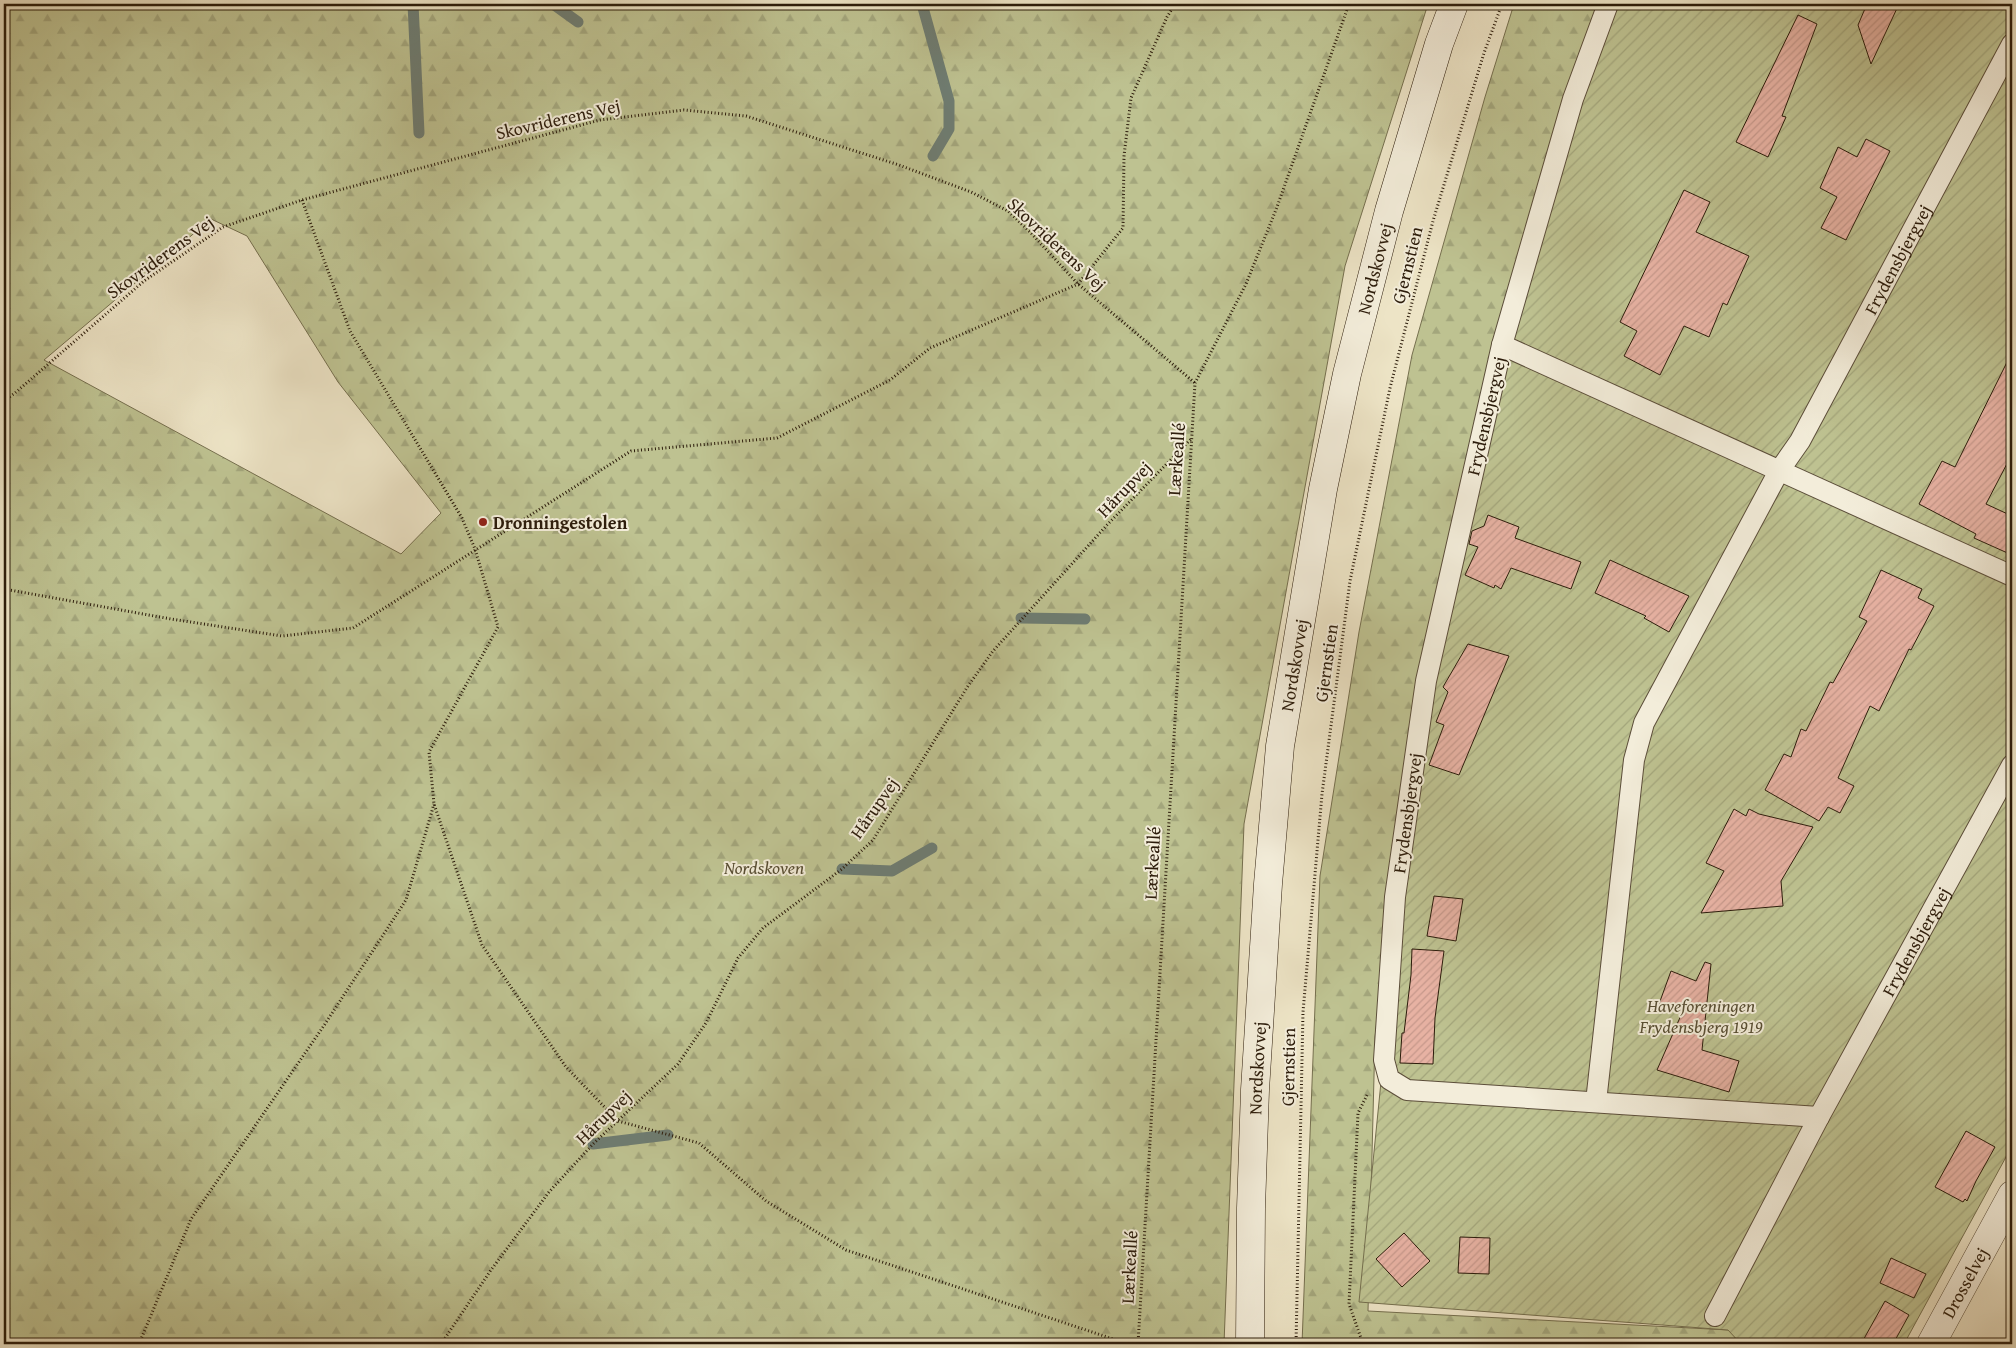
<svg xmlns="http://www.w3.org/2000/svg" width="2016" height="1348" viewBox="0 0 2016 1348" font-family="'Gentium Book Plus',serif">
<defs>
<pattern id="forest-firs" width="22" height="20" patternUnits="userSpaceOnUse" patternTransform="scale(1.25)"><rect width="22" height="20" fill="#bec291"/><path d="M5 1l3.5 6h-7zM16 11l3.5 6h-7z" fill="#a3a67c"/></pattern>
<pattern id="garden-furrows" width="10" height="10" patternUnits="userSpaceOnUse" patternTransform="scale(1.25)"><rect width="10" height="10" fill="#bec291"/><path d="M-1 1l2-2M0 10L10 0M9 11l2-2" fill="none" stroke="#a3a67c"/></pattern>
<pattern id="building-hatch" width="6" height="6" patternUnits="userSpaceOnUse" patternTransform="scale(1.25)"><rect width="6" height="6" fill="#e7b2a3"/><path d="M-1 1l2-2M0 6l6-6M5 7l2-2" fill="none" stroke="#c6988b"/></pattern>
</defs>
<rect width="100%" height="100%" fill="#ede4c6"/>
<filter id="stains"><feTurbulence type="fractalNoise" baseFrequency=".004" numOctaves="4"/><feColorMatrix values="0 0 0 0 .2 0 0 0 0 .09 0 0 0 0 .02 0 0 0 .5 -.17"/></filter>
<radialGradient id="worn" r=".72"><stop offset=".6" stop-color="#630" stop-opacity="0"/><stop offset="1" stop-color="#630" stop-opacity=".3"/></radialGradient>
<!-- forest -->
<g fill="url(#forest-firs)" stroke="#756f4e" fill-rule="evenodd">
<path d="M4 4H1428L1345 266 1244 824 1224 1344H4ZM211 219 247 236 338 382 441 513 401 554 44 360Z"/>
<path d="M1514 4H1600L1421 682 1375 1037 1368 1311 1729 1330 1741 1344H1302L1320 876 1359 632 1412 355 1485 97Z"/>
</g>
<!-- garden -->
<path fill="url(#garden-furrows)" stroke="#756f4e" d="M1600 4H2012V1146L1904 1344H1741L1728 1330 1359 1302 1421 682Z"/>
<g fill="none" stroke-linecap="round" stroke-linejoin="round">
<!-- stream -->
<g stroke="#6e7d73" stroke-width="11">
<path d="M413 4 419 133"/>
<path d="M553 4 578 22"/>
<path d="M922 4 949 101V129L933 156"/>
<path d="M1021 618 1085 619"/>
<path d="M842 869 892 871 932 848"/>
<path d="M593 1144 668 1135"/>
</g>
</g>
<!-- building -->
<g fill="url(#building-hatch)" stroke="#2c1c0b">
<path d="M1867 4H1899L1871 64 1858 25Z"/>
<path d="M1798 15 1817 24 1782 116 1786 117 1768 157 1736 142Z"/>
<path d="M1866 139 1890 151 1846 240 1821 228 1837 197 1820 188 1838 147 1857 157Z"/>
<path d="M1684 190 1710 202 1696 232 1749 256 1727 305 1723 303 1709 337 1684 326 1660 375 1624 356 1637 331 1620 322Z"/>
<path d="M2012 352V454L1986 504 2012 516V555L1974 538 1976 534 1919 504 1942 461 1955 467Z"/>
<path d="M1488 515 1519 527 1515 538 1581 562 1571 589 1511 568 1501 589 1495 585 1494 588 1465 575 1478 547 1469 544 1472 531 1484 526Z"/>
<path d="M1610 560 1689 596 1669 632 1644 618 1646 616 1595 593Z"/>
<path d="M1881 570 1922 589 1918 598 1934 606 1911 650 1909 649 1879 711 1870 706 1838 778 1854 786 1840 813 1828 807 1819 821 1765 790 1784 754 1791 757 1801 729 1806 731 1830 682 1833 683 1867 621 1859 617Z"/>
<path d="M1468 644 1509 656 1459 775 1429 765 1444 725 1436 722 1448 692 1443 687Z"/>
<path d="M1734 809 1746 816 1749 809 1759 814 1813 827 1781 881 1783 906 1701 913 1724 871 1706 863Z"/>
<path d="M1434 896 1463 899 1456 941 1427 936Z"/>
<path d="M1412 949 1444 951 1435 1018 1433 1064 1400 1063 1402 1033H1404L1411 975Z"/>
<path d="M1705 962 1711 964 1702 1050 1739 1061 1729 1092 1657 1070 1682 1013 1659 1004 1671 971 1696 981Z"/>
<path d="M1966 1131 1995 1147 1976 1181 1967 1201 1965 1199 1963 1202 1935 1187Z"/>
<path d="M1404 1233 1430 1261 1402 1287 1376 1259Z"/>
<path d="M1460 1237 1490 1238 1489 1274 1458 1273Z"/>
<path d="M1891 1258 1926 1274 1914 1298 1880 1283Z"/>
<path d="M1885 1301 1909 1315 1893 1344H1861Z"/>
</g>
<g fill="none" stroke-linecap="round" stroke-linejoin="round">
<!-- lane casing -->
<g stroke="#5c4e3a" stroke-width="22">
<g id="lane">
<path d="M1608 4 1573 99 1502 345 1426 681 1395 897 1384 1060 1389 1079 1407 1090 1819 1117"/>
<path d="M1502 345 2012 576"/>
<path id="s1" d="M1596 1102 1634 760 1644 723 1779 471 1800 441 2012 44"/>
<path id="s2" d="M1715 1316 1819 1117 2012 765"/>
</g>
</g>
<!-- street casing -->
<g stroke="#5c4e3a" stroke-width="29">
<g id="street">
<path id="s3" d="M1931 1344 2012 1195"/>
</g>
</g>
<!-- secondary casing -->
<g stroke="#2c1c0b" stroke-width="29">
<g id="secondary">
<path id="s4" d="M1250 1344 1251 1208 1255 1090 1268 884 1280 746 1323 489 1347 374 1389 211 1439 44 1454 4"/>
</g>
</g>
<!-- path -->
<g stroke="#2c1c0b" stroke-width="3" stroke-dasharray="1 2.5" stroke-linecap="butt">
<path d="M302 200 350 331 462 518 475 549 498 627 429 752 434 804 482 945 566 1067 618 1121 699 1143 766 1201 846 1250 1128 1344"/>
<path d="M4 401 15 393 144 281 223 227 302 200 600 120 684 110 746 116 899 165 971 192 1008 211 1031 233 1078 284 1195 383"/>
<path d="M4 589 171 619 282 636 353 628 631 451 777 438 890 380 930 348 1078 284 1123 228 1124 156 1131 98 1167 17 1175 4"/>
<path d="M1367 1095 1358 1113 1349 1304 1362 1341 1367 1344"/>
<path d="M139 1344 191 1219 323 1027 406 900 434 804"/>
<path d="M441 1344 491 1270 549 1192 593 1144 678 1064 706 1023 738 958 763 928 842 869 873 840 968 686 993 651 1107 525 1191 439"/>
<path d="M1138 1344 1195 383 1246 284 1277 207 1349 4"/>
<path d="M1296 1344 1303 1012 1322 794 1350 581 1390 388 1433 221 1484 53 1502 4"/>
</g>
<!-- lane -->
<use href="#lane" stroke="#f3edda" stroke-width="20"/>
<!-- street -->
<use href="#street" stroke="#f3edda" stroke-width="28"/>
<!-- secondary -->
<use href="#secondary" stroke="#f3edda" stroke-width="28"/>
</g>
<!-- markers -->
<circle fill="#8f2418" stroke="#f3edda" stroke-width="2" cx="483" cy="522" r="5"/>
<g text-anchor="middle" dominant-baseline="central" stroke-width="4" stroke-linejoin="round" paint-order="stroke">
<!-- street labels -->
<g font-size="18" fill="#2c1c0b" stroke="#f3edda">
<text transform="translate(558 119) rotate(-13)">Skovriderens Vej</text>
<text transform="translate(1057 244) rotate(43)">Skovriderens Vej</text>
<text transform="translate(160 257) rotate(-36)">Skovriderens Vej</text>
<text stroke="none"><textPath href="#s1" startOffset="911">Frydensbjergvej</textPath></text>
<text transform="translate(1407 265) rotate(-76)">Gjernstien</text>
<text stroke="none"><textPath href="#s4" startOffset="1086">Nordskovvej</textPath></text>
<text transform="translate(1486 416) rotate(-77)">Frydensbjergvej</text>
<text transform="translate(1176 459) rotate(-86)">Lærkeallé</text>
<text transform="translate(1124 489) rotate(-46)">Hårupvej</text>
<text transform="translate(1326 663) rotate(-82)">Gjernstien</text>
<text stroke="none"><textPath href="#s4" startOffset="681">Nordskovvej</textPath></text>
<text transform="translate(874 808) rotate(-55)">Hårupvej</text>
<text transform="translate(1407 813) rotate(-82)">Frydensbjergvej</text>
<text transform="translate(1152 863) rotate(-87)">Lærkeallé</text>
<text stroke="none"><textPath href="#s2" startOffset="425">Frydensbjergvej</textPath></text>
<text transform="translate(1288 1067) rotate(-89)">Gjernstien</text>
<text stroke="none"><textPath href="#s4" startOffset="276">Nordskovvej</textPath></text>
<text transform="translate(603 1117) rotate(-44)">Hårupvej</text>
<text transform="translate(1129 1267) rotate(-87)">Lærkeallé</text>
<text stroke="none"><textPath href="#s3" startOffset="70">Drosselvej</textPath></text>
</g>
<!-- poi labels -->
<g font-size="18" font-weight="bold" fill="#2c1c0b" stroke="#f3edda" text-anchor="start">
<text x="493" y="522">Dronningestolen</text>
</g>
<!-- park labels -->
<g font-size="18" font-style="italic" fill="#584e33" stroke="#f3edda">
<text x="764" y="867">Nordskoven</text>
<text x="1701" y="1005">Haveforeningen<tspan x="1701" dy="21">Frydensbjerg 1919</tspan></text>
</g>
</g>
<!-- margin -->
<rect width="2016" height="1348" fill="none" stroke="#ede4c6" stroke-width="20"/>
<rect x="5" y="5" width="2006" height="1338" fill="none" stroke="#2c1c0b" stroke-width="2.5"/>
<rect x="10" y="10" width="1996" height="1328" fill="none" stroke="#2c1c0b"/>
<rect width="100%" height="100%" filter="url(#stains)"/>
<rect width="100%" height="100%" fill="url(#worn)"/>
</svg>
